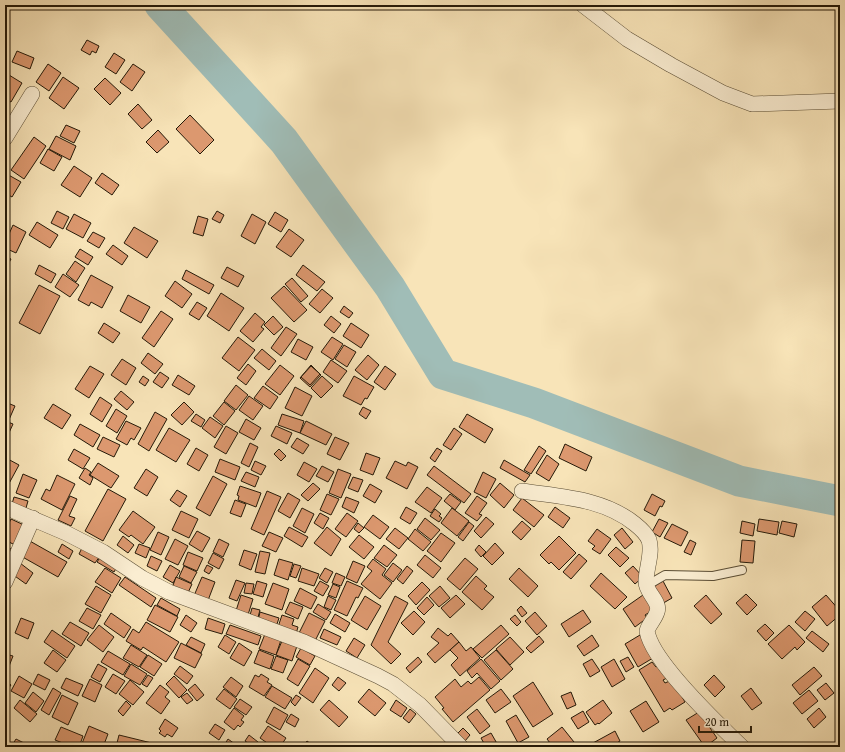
<svg xmlns="http://www.w3.org/2000/svg" width="845" height="752" viewBox="0 0 845 752" font-family="'Gentium Book Plus',serif">
<rect width="100%" height="100%" fill="#f8e4b8"/>
<filter id="stains"><feTurbulence type="fractalNoise" baseFrequency=".005" numOctaves="4"/><feColorMatrix values="0 0 0 0 .2 0 0 0 0 .09 0 0 0 0 .02 0 0 0 .5 -.17"/></filter>
<radialGradient id="worn" r=".72"><stop offset=".6" stop-color="#630" stop-opacity="0"/><stop offset="1" stop-color="#630" stop-opacity=".3"/></radialGradient>
<g fill="none" stroke-linecap="round" stroke-linejoin="round">
<!-- river -->
<path stroke="#a0bdb7" stroke-width="31" d="M160 5 284 141 390 287 443 374 534 403 739 481 840 501"/>
</g>
<!-- building -->
<g fill="#dc986f" stroke="#241908">
<path d="M87 40 99 46 96 53 92 51 90 55 81 50Z"/>
<path d="M17 51 34 58 30 69 12 62Z"/>
<path d="M114 53 125 60 116 74 105 67Z"/>
<path d="M48 64 61 73 49 91 36 82Z"/>
<path d="M133 64 145 72 132 91 120 82Z"/>
<path d="M9 75 22 83 11 102 5 99V82Z"/>
<path d="M63 77 79 88 64 109 49 98Z"/>
<path d="M105 78 121 93 110 105 94 89Z"/>
<path d="M138 104 152 120 142 129 128 114Z"/>
<path d="M190 115 214 140 200 154 176 129Z"/>
<path d="M66 125 80 131 74 143 60 136Z"/>
<path d="M158 130 169 142 157 153 146 142Z"/>
<path d="M56 136 76 146 70 160 49 149Z"/>
<path d="M34 137 46 146 24 179 11 170Z"/>
<path d="M48 149 62 157 54 171 40 163Z"/>
<path d="M74 166 92 178 80 197 61 185Z"/>
<path d="M5 173 21 182 12 197 5 193Z"/>
<path d="M102 173 119 185 112 195 95 183Z"/>
<path d="M57 211 69 217 63 229 51 223Z"/>
<path d="M217 211 224 215 220 223 212 219Z"/>
<path d="M275 212 288 220 281 232 268 224Z"/>
<path d="M74 214 91 223 83 238 66 229Z"/>
<path d="M252 214 266 222 255 244 241 236Z"/>
<path d="M198 216 208 219 203 236 193 233Z"/>
<path d="M37 222 58 235 50 248 29 235Z"/>
<path d="M13 225 26 232 16 253 5 248V243Z"/>
<path d="M134 227 158 241 147 258 124 243Z"/>
<path d="M289 229 304 240 291 257 276 247Z"/>
<path d="M93 232 105 238 99 248 87 241Z"/>
<path d="M113 245 128 256 122 265 106 254Z"/>
<path d="M80 249 93 257 88 265 75 257Z"/>
<path d="M5 256 11 259 5 270Z"/>
<path d="M75 261 85 268 76 282 66 274Z"/>
<path d="M39 265 56 274 51 283 35 274Z"/>
<path d="M303 265 325 282 317 291 296 275Z"/>
<path d="M227 267 244 276 238 287 221 278Z"/>
<path d="M186 270 214 285 209 294 182 279Z"/>
<path d="M63 274 79 285 70 297 55 287Z"/>
<path d="M91 275 113 287 102 308 91 302 89 306 78 300Z"/>
<path d="M292 278 308 296 301 302 285 284Z"/>
<path d="M175 281 192 294 182 308 165 296Z"/>
<path d="M39 285 60 296 40 334 19 323Z"/>
<path d="M284 286 307 310 294 322 271 298Z"/>
<path d="M322 289 333 298 320 313 309 304Z"/>
<path d="M221 293 244 308 229 331 207 316Z"/>
<path d="M128 295 150 307 141 323 120 311Z"/>
<path d="M197 302 207 308 199 320 189 314Z"/>
<path d="M344 306 353 313 349 318 340 312Z"/>
<path d="M161 311 173 319 154 347 142 338Z"/>
<path d="M255 313 265 322 261 327 264 329 253 342 240 331Z"/>
<path d="M273 316 283 327 274 335 264 325Z"/>
<path d="M331 316 341 324 334 333 324 325Z"/>
<path d="M104 323 120 333 113 343 98 333Z"/>
<path d="M351 323 369 335 361 348 343 336Z"/>
<path d="M286 327 297 334 281 356 271 348Z"/>
<path d="M238 337 255 350 239 371 222 358Z"/>
<path d="M332 337 343 344 333 360 321 352Z"/>
<path d="M298 339 313 347 306 360 291 352Z"/>
<path d="M344 345 356 352 347 367 335 359Z"/>
<path d="M262 349 276 361 269 370 254 358Z"/>
<path d="M148 353 163 364 155 374 141 363Z"/>
<path d="M368 355 379 365 367 380 355 370Z"/>
<path d="M122 359 136 368 126 385 111 375Z"/>
<path d="M331 360 347 371 338 383 323 372Z"/>
<path d="M248 364 256 371 246 385 237 378Z"/>
<path d="M280 365 294 376 280 395 265 384Z"/>
<path d="M311 365 321 375 310 387 300 378Z"/>
<path d="M90 366 104 374 89 398 75 389Z"/>
<path d="M311 366 320 374 310 385 301 377Z"/>
<path d="M385 366 396 374 385 390 374 382Z"/>
<path d="M160 372 169 378 162 388 153 382Z"/>
<path d="M178 375 195 386 189 395 172 385Z"/>
<path d="M143 376 149 380 145 386 139 382Z"/>
<path d="M322 376 333 386 321 398 311 388Z"/>
<path d="M354 376 374 387 367 399 365 398 361 405 343 396Z"/>
<path d="M236 385 248 395 236 410 224 401Z"/>
<path d="M263 386 278 397 270 409 254 398Z"/>
<path d="M295 387 312 396 302 416 285 408Z"/>
<path d="M121 391 134 402 127 410 114 399Z"/>
<path d="M249 396 263 406 253 420 239 410Z"/>
<path d="M100 397 112 405 102 422 90 414Z"/>
<path d="M5 402 15 406 8 422 13 424 8 435 5 433Z"/>
<path d="M184 402 194 412 182 425 171 415Z"/>
<path d="M224 402 235 411 224 425 213 416Z"/>
<path d="M53 404 71 415 62 429 44 418Z"/>
<path d="M363 407 371 411 366 419 359 414Z"/>
<path d="M116 409 127 416 117 433 106 426Z"/>
<path d="M155 412 167 419 149 451 138 444Z"/>
<path d="M196 414 205 420 201 427 191 421Z"/>
<path d="M282 414 304 421 300 433 278 425Z"/>
<path d="M467 414 493 429 485 443 459 427Z"/>
<path d="M210 417 223 426 215 438 202 428Z"/>
<path d="M246 419 261 428 254 440 239 432Z"/>
<path d="M126 421 141 428 134 440 131 438 127 445 116 439Z"/>
<path d="M306 421 332 434 326 445 300 433Z"/>
<path d="M80 424 100 435 93 447 74 435Z"/>
<path d="M226 426 238 433 226 454 214 447Z"/>
<path d="M276 426 292 433 287 444 271 436Z"/>
<path d="M169 428 190 440 176 462 156 450Z"/>
<path d="M454 428 462 434 451 450 443 445Z"/>
<path d="M103 437 120 445 114 457 97 449Z"/>
<path d="M335 437 349 443 340 460 327 454Z"/>
<path d="M297 438 309 445 303 454 291 447Z"/>
<path d="M250 443 258 447 249 467 241 463Z"/>
<path d="M565 444 592 457 586 471 559 458Z"/>
<path d="M539 446 546 451 531 474 524 470Z"/>
<path d="M196 448 208 455 199 471 187 464Z"/>
<path d="M437 448 442 451 435 462 430 458Z"/>
<path d="M74 449 90 458 83 469 68 460Z"/>
<path d="M279 449 286 456 281 461 274 454Z"/>
<path d="M366 453 380 458 373 475 360 470Z"/>
<path d="M547 455 559 464 549 481 536 473Z"/>
<path d="M6 458 19 465 6 489 5 461Z"/>
<path d="M220 459 240 467 235 480 215 472Z"/>
<path d="M504 460 530 475 525 482 500 468Z"/>
<path d="M255 461 266 466 261 475 251 470Z"/>
<path d="M395 461 406 466 408 462 418 467 407 489 386 478Z"/>
<path d="M304 462 317 469 309 482 297 475Z"/>
<path d="M98 463 119 476 111 488 90 475Z"/>
<path d="M322 466 334 472 328 482 316 476Z"/>
<path d="M434 466 471 494 464 503 427 475Z"/>
<path d="M85 468 91 472 89 475 93 478 90 485 79 478Z"/>
<path d="M146 469 158 477 147 496 134 488Z"/>
<path d="M338 469 351 474 341 498 329 493Z"/>
<path d="M246 472 259 477 255 487 241 481Z"/>
<path d="M483 472 496 479 486 498 474 492Z"/>
<path d="M23 474 37 480 29 498 16 493Z"/>
<path d="M57 475 75 484 62 510 41 499 46 489 50 491Z"/>
<path d="M213 476 227 484 210 516 196 508Z"/>
<path d="M353 477 363 480 358 492 348 488Z"/>
<path d="M313 483 320 489 308 501 301 495Z"/>
<path d="M500 483 514 495 504 508 490 495Z"/>
<path d="M370 484 382 491 375 503 363 496Z"/>
<path d="M240 486 261 493 256 507 238 500 239 496 237 495Z"/>
<path d="M427 487 442 498 431 513 415 502Z"/>
<path d="M108 489 126 499 103 541 85 531Z"/>
<path d="M177 490 187 496 180 507 170 500Z"/>
<path d="M267 491 281 497 264 535 251 529Z"/>
<path d="M288 493 300 500 290 518 278 511Z"/>
<path d="M327 494 339 499 331 515 320 510Z"/>
<path d="M450 494 461 502 455 510 444 501Z"/>
<path d="M652 494 665 501 662 507 660 506 655 516 644 510Z"/>
<path d="M70 496 77 499 69 516 75 518 71 526 58 520Z"/>
<path d="M477 496 487 503 479 514 482 515 477 521 465 513Z"/>
<path d="M14 497 28 501 26 508 12 504Z"/>
<path d="M346 497 359 502 354 513 342 507Z"/>
<path d="M522 498 544 515 534 527 513 510Z"/>
<path d="M235 500 246 504 241 517 230 513Z"/>
<path d="M406 507 417 513 410 524 400 518Z"/>
<path d="M555 507 570 518 563 528 548 517Z"/>
<path d="M302 508 314 514 305 533 293 526Z"/>
<path d="M452 508 469 521 457 536 441 523Z"/>
<path d="M435 509 441 514 439 516 442 518 439 522 430 516Z"/>
<path d="M133 511 155 527 143 544 131 535 129 537 119 530Z"/>
<path d="M181 511 198 519 189 538 172 530Z"/>
<path d="M320 513 329 518 323 529 314 523Z"/>
<path d="M347 513 358 521 346 537 335 529Z"/>
<path d="M373 515 389 527 380 539 364 527Z"/>
<path d="M486 517 494 524 481 538 474 531Z"/>
<path d="M425 518 440 530 431 540 417 529Z"/>
<path d="M11 519 24 525 15 545 5 540V531Z"/>
<path d="M659 519 668 523 660 537 652 532Z"/>
<path d="M759 519 779 522 777 535 757 531Z"/>
<path d="M522 521 531 529 521 540 512 532Z"/>
<path d="M742 521 755 524 753 536 740 533Z"/>
<path d="M782 521 797 524 794 537 779 533Z"/>
<path d="M469 522 474 526 463 541 458 537Z"/>
<path d="M358 523 364 528 359 533 354 529Z"/>
<path d="M672 524 688 532 681 546 664 538Z"/>
<path d="M289 527 308 537 302 547 284 536Z"/>
<path d="M327 527 341 539 331 556 314 543Z"/>
<path d="M395 528 408 538 399 549 386 539Z"/>
<path d="M622 528 633 542 625 549 614 535Z"/>
<path d="M415 529 431 542 423 551 408 539Z"/>
<path d="M597 529 611 539 600 554 592 549 595 546 588 541Z"/>
<path d="M197 531 210 538 202 552 189 544Z"/>
<path d="M158 532 169 537 161 555 150 550Z"/>
<path d="M269 532 283 538 276 552 262 546Z"/>
<path d="M441 533 455 543 441 562 427 551Z"/>
<path d="M359 535 374 547 364 559 349 547Z"/>
<path d="M123 536 134 545 128 553 117 545Z"/>
<path d="M559 536 576 553 559 570 551 562 549 564 540 555Z"/>
<path d="M175 539 188 546 178 565 165 559Z"/>
<path d="M219 539 229 544 223 557 213 552Z"/>
<path d="M28 540 67 562 58 577 19 555Z"/>
<path d="M690 540 696 543 691 555 684 552Z"/>
<path d="M742 540 755 541 753 563 740 562Z"/>
<path d="M495 543 504 553 492 565 483 556Z"/>
<path d="M62 544 73 551 69 559 58 552Z"/>
<path d="M139 544 150 548 146 558 135 553Z"/>
<path d="M384 545 397 555 387 567 374 558Z"/>
<path d="M479 545 486 552 481 557 475 550Z"/>
<path d="M5 546 15 551 5 564Z"/>
<path d="M83 546 100 556 95 563 79 554Z"/>
<path d="M616 547 629 558 620 567 608 555Z"/>
<path d="M244 550 257 554 251 570 239 565Z"/>
<path d="M260 551 270 553 265 574 255 572Z"/>
<path d="M188 552 203 558 197 571 183 565Z"/>
<path d="M213 553 224 559 219 569 208 563Z"/>
<path d="M579 554 587 561 571 579 563 572Z"/>
<path d="M425 555 441 568 433 578 417 565Z"/>
<path d="M101 556 118 565 114 572 97 562Z"/>
<path d="M151 556 162 561 157 571 147 566Z"/>
<path d="M465 558 478 569 460 590 447 579Z"/>
<path d="M279 559 293 563 288 580 274 575Z"/>
<path d="M373 559 386 569 382 575 392 583 380 599 361 584 372 571 367 567Z"/>
<path d="M353 561 365 566 357 583 346 578Z"/>
<path d="M20 563 33 573 26 584 12 574Z"/>
<path d="M393 563 402 570 393 582 384 575Z"/>
<path d="M294 564 301 566 296 578 290 576Z"/>
<path d="M170 565 180 571 173 583 163 577Z"/>
<path d="M207 565 213 568 209 574 204 571Z"/>
<path d="M184 566 197 572 191 583 179 577Z"/>
<path d="M407 566 413 571 403 584 397 579Z"/>
<path d="M633 566 643 577 635 584 625 573Z"/>
<path d="M105 568 121 578 112 593 95 582Z"/>
<path d="M302 568 319 574 314 586 298 581Z"/>
<path d="M325 568 333 572 327 583 319 578Z"/>
<path d="M519 568 538 586 528 597 509 579Z"/>
<path d="M336 573 345 577 341 586 332 583Z"/>
<path d="M601 573 627 597 615 609 590 586Z"/>
<path d="M476 576 487 586 484 589 494 597 482 610 462 592Z"/>
<path d="M125 577 156 598 151 607 119 585Z"/>
<path d="M176 577 192 584 187 595 172 588Z"/>
<path d="M202 577 215 582 207 603 193 598Z"/>
<path d="M236 580 245 583 237 601 229 598Z"/>
<path d="M257 581 267 584 263 597 253 594Z"/>
<path d="M320 581 329 586 323 596 314 591Z"/>
<path d="M347 581 363 588 358 598 356 597 347 616 334 610Z"/>
<path d="M663 581 672 598 660 605 651 588Z"/>
<path d="M422 582 430 590 416 605 408 596Z"/>
<path d="M246 583 254 584 252 594 244 593Z"/>
<path d="M273 583 289 589 282 610 265 604Z"/>
<path d="M333 584 340 587 336 598 328 595Z"/>
<path d="M96 586 111 595 101 613 85 604Z"/>
<path d="M440 586 450 598 439 607 429 596Z"/>
<path d="M300 588 317 597 311 609 294 601Z"/>
<path d="M746 594 757 605 747 615 736 603Z"/>
<path d="M241 595 253 599 247 618 235 614Z"/>
<path d="M456 595 465 604 450 618 441 608Z"/>
<path d="M643 595 653 610 645 615 647 618 635 627 623 609Z"/>
<path d="M706 595 722 614 711 624 694 606Z"/>
<path d="M826 595 840 611V615L827 626 812 607Z"/>
<path d="M328 596 336 600 331 610 324 607Z"/>
<path d="M365 596 381 606 367 630 351 620Z"/>
<path d="M395 596 408 603 388 642 401 654 391 664 371 645Z"/>
<path d="M427 597 434 605 424 615 417 608Z"/>
<path d="M161 598 180 609 177 616 157 605Z"/>
<path d="M290 602 303 607 298 619 285 613Z"/>
<path d="M318 604 331 612 326 620 313 612Z"/>
<path d="M155 605 178 617 170 632 147 620Z"/>
<path d="M521 606 527 613 522 617 517 610Z"/>
<path d="M87 608 101 615 93 629 79 621Z"/>
<path d="M252 608 260 610 257 621 249 619Z"/>
<path d="M583 610 591 622 569 637 561 624Z"/>
<path d="M414 611 425 622 413 635 401 623Z"/>
<path d="M805 611 815 619 805 631 795 622Z"/>
<path d="M260 612 279 618 276 627 258 621Z"/>
<path d="M535 612 547 626 537 635 525 621Z"/>
<path d="M111 613 131 627 124 638 104 624Z"/>
<path d="M309 613 325 621 315 641 299 633Z"/>
<path d="M335 614 350 623 345 632 330 623Z"/>
<path d="M186 615 197 623 191 632 180 625Z"/>
<path d="M282 615 294 619 292 625 298 627 296 634 278 627Z"/>
<path d="M515 615 521 622 517 626 510 619Z"/>
<path d="M21 618 34 623 28 639 15 633Z"/>
<path d="M208 618 225 624 222 634 205 629Z"/>
<path d="M70 622 89 633 81 646 62 634Z"/>
<path d="M146 622 179 642 166 662 143 647 141 650 126 641 133 629 139 633Z"/>
<path d="M765 624 774 633 766 641 757 631Z"/>
<path d="M99 625 114 637 103 652 87 640Z"/>
<path d="M230 625 261 636 258 645 226 634Z"/>
<path d="M501 625 509 634 482 658 473 649Z"/>
<path d="M789 625 805 642 797 650 795 647 782 659 768 644Z"/>
<path d="M438 628 448 636 451 633 459 642 435 663 427 654 439 643 431 637Z"/>
<path d="M324 629 341 637 337 645 320 638Z"/>
<path d="M52 630 75 646 67 658 44 642Z"/>
<path d="M812 631 829 644 823 652 806 638Z"/>
<path d="M265 634 281 640 276 655 259 649Z"/>
<path d="M225 635 236 642 229 654 218 647Z"/>
<path d="M592 635 599 646 584 656 577 646Z"/>
<path d="M640 635 653 658 638 667 625 644Z"/>
<path d="M539 636 544 642 531 653 526 648Z"/>
<path d="M191 637 205 644 201 653 186 645Z"/>
<path d="M510 637 524 652 510 665 496 649Z"/>
<path d="M354 638 365 645 357 658 346 651Z"/>
<path d="M282 641 297 646 292 661 276 655Z"/>
<path d="M459 642 466 651 471 647 480 658 460 676 451 665 458 658 450 650Z"/>
<path d="M181 643 202 654 195 668 174 658Z"/>
<path d="M239 643 252 652 244 666 230 658Z"/>
<path d="M131 645 147 655 139 667 123 658Z"/>
<path d="M301 648 315 656 310 665 296 657Z"/>
<path d="M53 650 66 660 57 672 44 663Z"/>
<path d="M259 650 274 656 270 669 254 663Z"/>
<path d="M496 650 513 669 501 680 484 660Z"/>
<path d="M108 651 130 664 123 675 101 662Z"/>
<path d="M5 654 13 656 6 674H5Z"/>
<path d="M148 655 162 664 154 676 140 667Z"/>
<path d="M276 656 288 660 283 673 271 669Z"/>
<path d="M418 657 422 662 410 673 406 668Z"/>
<path d="M628 657 634 667 626 672 620 661Z"/>
<path d="M298 659 310 666 298 686 287 679Z"/>
<path d="M481 659 500 681 491 689 477 673 472 678 467 671Z"/>
<path d="M592 659 600 671 590 677 583 664Z"/>
<path d="M614 659 625 679 612 687 601 667Z"/>
<path d="M652 662 656 667 661 664 669 677 663 680 665 683 672 680 685 702 672 710 670 708 664 712 639 670Z"/>
<path d="M98 664 107 669 100 682 91 677Z"/>
<path d="M131 664 147 674 140 685 124 676Z"/>
<path d="M180 666 193 676 187 684 174 674Z"/>
<path d="M814 667 822 676 800 695 792 685Z"/>
<path d="M315 668 329 678 313 703 299 693Z"/>
<path d="M38 674 50 680 45 690 33 684Z"/>
<path d="M113 674 125 681 116 694 105 687Z"/>
<path d="M261 674 269 679 267 682 272 685 264 696 249 687 255 675 259 677Z"/>
<path d="M148 675 153 678 147 687 142 684Z"/>
<path d="M714 675 725 687 715 697 704 685Z"/>
<path d="M19 676 32 684 24 698 11 691Z"/>
<path d="M174 676 187 690 179 698 166 684Z"/>
<path d="M231 677 243 686 236 697 223 687Z"/>
<path d="M338 677 346 683 339 691 332 685Z"/>
<path d="M479 677 490 690 453 722 442 709 444 708 435 697 455 679 461 687 468 681 471 684Z"/>
<path d="M66 678 83 685 78 696 61 688Z"/>
<path d="M90 679 102 685 95 702 82 696Z"/>
<path d="M5 680 11 685 5 693Z"/>
<path d="M130 680 144 692 133 705 119 694Z"/>
<path d="M533 682 553 714 533 727 513 696Z"/>
<path d="M826 683 834 693 825 700 817 690Z"/>
<path d="M195 684 204 695 197 701 188 690Z"/>
<path d="M160 685 169 692 165 697 170 701 161 714 146 703Z"/>
<path d="M272 686 292 698 285 709 265 697Z"/>
<path d="M53 688 61 693 49 715 41 710Z"/>
<path d="M751 688 762 703 752 710 741 696Z"/>
<path d="M224 689 237 699 230 709 216 699Z"/>
<path d="M369 689 386 703 375 716 358 702Z"/>
<path d="M501 689 511 702 495 713 486 700Z"/>
<path d="M809 690 818 701 802 714 793 703Z"/>
<path d="M33 692 44 701 36 712 25 703Z"/>
<path d="M571 692 576 705 567 709 561 696Z"/>
<path d="M187 693 193 700 187 704 181 697Z"/>
<path d="M62 695 78 703 68 725 52 717Z"/>
<path d="M296 695 301 698 295 706 291 702Z"/>
<path d="M240 699 252 707 246 715 234 707Z"/>
<path d="M20 700 37 714 30 722 14 708Z"/>
<path d="M329 700 348 717 339 727 320 710Z"/>
<path d="M396 700 407 708 401 717 390 710Z"/>
<path d="M603 700 612 713 599 724 598 723 595 725 586 712Z"/>
<path d="M126 701 131 706 123 716 118 711Z"/>
<path d="M646 701 659 722 643 732 630 711Z"/>
<path d="M274 707 288 715 280 730 266 722Z"/>
<path d="M234 708 244 716 241 720 244 722 240 727 238 725 234 730 224 722Z"/>
<path d="M819 708 826 717 814 728 807 719Z"/>
<path d="M410 709 416 714 409 723 403 718Z"/>
<path d="M477 709 490 726 480 734 467 717Z"/>
<path d="M583 711 589 722 578 729 571 718Z"/>
<path d="M699 712 717 738 705 747 686 720Z"/>
<path d="M291 714 299 719 295 727 286 722Z"/>
<path d="M516 715 529 737 518 743 506 721Z"/>
<path d="M165 719 178 728 172 737 167 734 165 737 159 733 161 731 159 729Z"/>
<path d="M215 724 225 730 219 740 209 733Z"/>
<path d="M89 726 108 734 103 747 81 746Z"/>
<path d="M268 726 286 738 280 747H273L260 738Z"/>
<path d="M61 727 83 736 79 747H73L55 740Z"/>
<path d="M562 727 578 747H553L547 739Z"/>
<path d="M463 728 470 735 465 741 458 733Z"/>
<path d="M615 731 620 741 610 747H595L593 743Z"/>
<path d="M491 733 499 747H486L481 738Z"/>
<path d="M119 735 168 747H116Z"/>
<path d="M249 735 258 742 254 747 245 741Z"/>
<path d="M16 739 28 745 27 747H11Z"/>
<path d="M228 739 239 747H223Z"/>
<path d="M307 741 315 747H302Z"/>
</g>
<g fill="none" stroke-linecap="round" stroke-linejoin="round">
<!-- service casing -->
<g stroke="#594c34" stroke-width="10">
<path id="service" d="M646 586 665 575 713 576 742 570"/>
</g>
<!-- minor casing -->
<g stroke="#594c34" stroke-width="16">
<g id="minor">
<path d="M583 5 627 39 671 65 723 93 752 104 840 101"/>
<path d="M5 138 32 94"/>
<path d="M522 491C561 497 603 498 635 524 640 528 646 533 649 540 653 553 646 568 646 582 646 593 661 602 657 612 655 619 649 624 647 631 652 662 718 724 742 747"/>
<path d="M5 507 66 533 103 552 142 578 169 592 304 642 378 676 393 684 420 705 461 747"/>
<path d="M5 582 33 518"/>
</g>
</g>
<!-- service -->
<use href="#service" stroke="#faedd1" stroke-width="8"/>
<!-- minor -->
<use href="#minor" stroke="#faedd1" stroke-width="15"/>
</g>
<!-- margin -->
<rect width="845" height="752" fill="none" stroke="#f8e4b8" stroke-width="20"/>
<rect x="6" y="6" width="833" height="740" fill="none" stroke="#241908" stroke-width="2"/>
<rect x="10" y="10" width="825" height="732" fill="none" stroke="#241908"/>
<!-- scale -->
<path d="M699 726v6h52v-6" fill="none" stroke="#241908" stroke-width="2"/>
<text x="705" y="726" font-size="12" fill="#241908" stroke="#faedd1" stroke-width="3" paint-order="stroke">20 m</text>
<rect width="100%" height="100%" filter="url(#stains)"/>
<rect width="100%" height="100%" fill="url(#worn)"/>
</svg>
